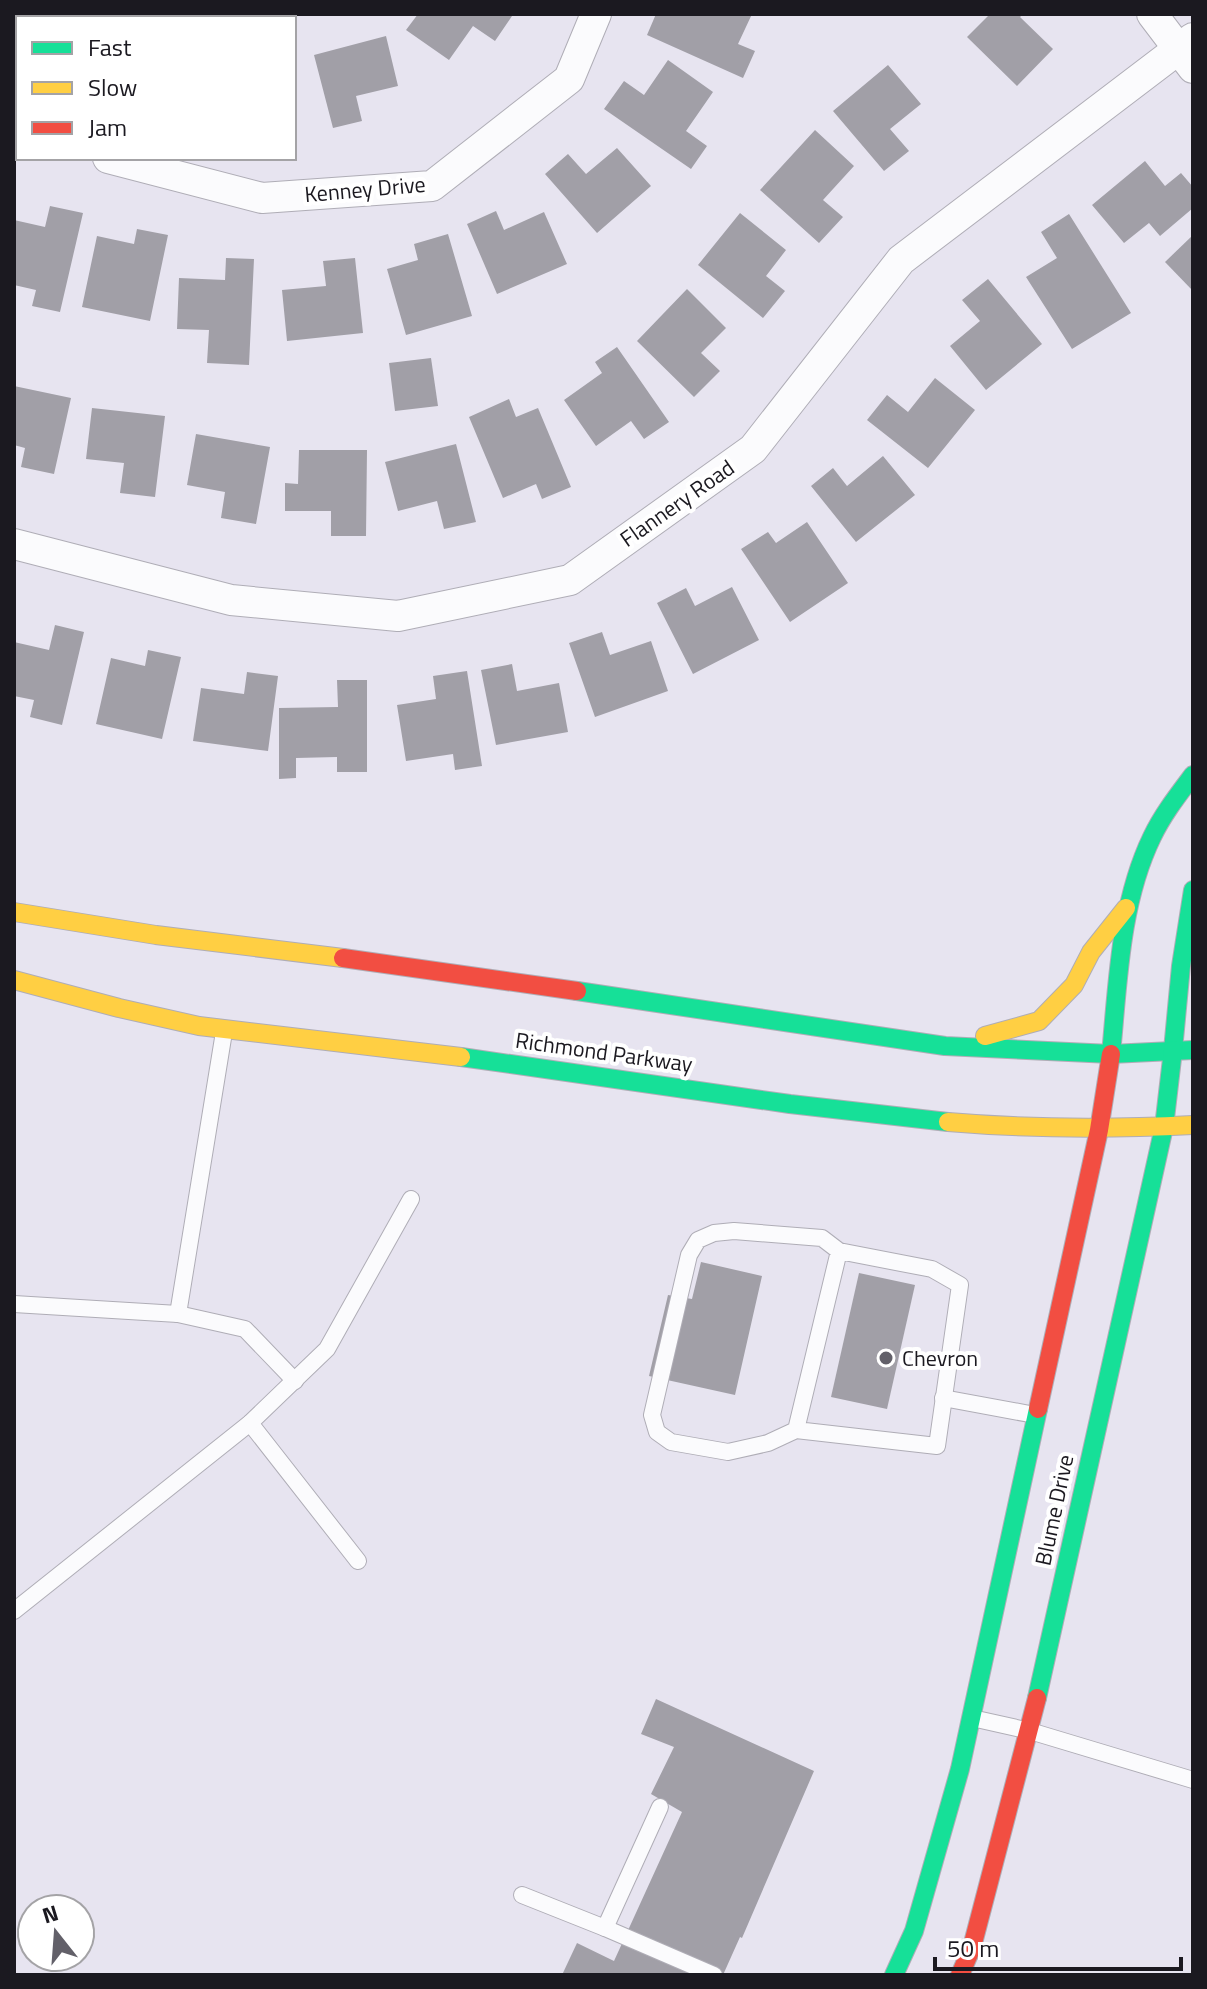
<svg xmlns="http://www.w3.org/2000/svg" width="1207" height="1989" viewBox="0 0 1207 1989" font-family="'Titillium Web',sans-serif">
<rect width="100%" height="100%" fill="#e7e4f0"/>
<!-- building -->
<g fill="#a19fa7">
<path d="M14 14H83L82 18H18V67L14 66Z"/>
<path d="M418 14H509L512 16 495 41 473 26 449 60 406 30Z"/>
<path d="M656 14H752L738 44 755 51 743 78 647 35Z"/>
<path d="M990 14H1023L1020 17 1053 49 1017 86 967 37Z"/>
<path d="M386 36 398 86 356 96 362 121 333 128 314 55Z"/>
<path d="M668 60 713 92 686 131 707 146 691 169 604 109 624 81 644 95Z"/>
<path d="M888 65 921 104 890 129 909 151 884 171 833 111Z"/>
<path d="M815 130 854 166 823 200 843 217 819 243 760 190Z"/>
<path d="M617 148 651 186 597 233 545 174 568 154 586 174Z"/>
<path d="M1145 161 1165 186 1181 173 1193 187V208L1160 236 1149 223 1124 243 1092 205Z"/>
<path d="M50 206 83 213 60 312 32 306 36 290 14 285V220L45 227Z"/>
<path d="M496 211 504 230 544 212 567 264 497 294 467 224Z"/>
<path d="M740 213 786 250 766 276 785 291 763 318 698 265Z"/>
<path d="M1069 214 1131 313 1072 349 1026 277 1057 258 1041 232Z"/>
<path d="M137 229 168 235 150 321 82 307 97 236 134 244Z"/>
<path d="M448 234 472 316 406 335 387 269 418 260 414 244Z"/>
<path d="M1193 235V291L1165 262Z"/>
<path d="M226 258 254 259 249 365 207 363 209 330 177 329 179 278 225 280Z"/>
<path d="M355 258 363 333 287 341 282 290 326 286 323 261Z"/>
<path d="M988 279 1042 344 986 390 950 346 980 321 962 300Z"/>
<path d="M687 289 726 328 701 353 720 371 694 397 637 341Z"/>
<path d="M617 347 669 422 644 439 631 421 596 446 564 400 602 373 595 362Z"/>
<path d="M431 358 438 406 395 411 389 363Z"/>
<path d="M935 378 975 410 928 468 867 420 887 395 908 412Z"/>
<path d="M14 386 71 398 54 474 21 467 25 448 14 445Z"/>
<path d="M509 399 516 417 538 408 571 487 542 499 536 484 503 498 469 417Z"/>
<path d="M92 408 165 416 155 497 120 493 124 463 86 459Z"/>
<path d="M196 434 270 447 256 524 221 518 225 492 187 485Z"/>
<path d="M456 444 476 522 444 529 437 501 398 511 385 462Z"/>
<path d="M299 450H367L366 536H331V511H285V483L298 484Z"/>
<path d="M883 456 915 495 856 542 811 486 833 468 847 486Z"/>
<path d="M807 522 848 583 790 622 741 549 768 532 776 543Z"/>
<path d="M732 587 759 640 693 674 657 603 686 588 695 606Z"/>
<path d="M55 625 84 632 62 725 30 717 34 700 14 696V642L49 650Z"/>
<path d="M602 632 610 655 651 641 668 691 595 717 569 643Z"/>
<path d="M148 650 181 657 162 739 96 724 111 658 145 666Z"/>
<path d="M512 664 517 691 559 683 568 732 496 745 481 670Z"/>
<path d="M467 671 482 766 455 770 453 754 406 761 397 705 436 699 433 676Z"/>
<path d="M247 672 278 676 268 751 193 741 201 688 244 694Z"/>
<path d="M337 680H367V772H337V757L296 758V778L279 779V708L338 707Z"/>
<path d="M701 1262 762 1276 735 1395 649 1376 668 1295 692 1299Z"/>
<path d="M859 1273 915 1285 887 1409 831 1397Z"/>
<path d="M656 1699 814 1771 742 1938 740 1937 723 1975H562L577 1943 614 1961 682 1812 651 1794 674 1747 641 1734Z"/>
</g>
<g fill="none" stroke-linecap="round" stroke-linejoin="round">
<!-- lane casing -->
<g stroke="#afadb6" stroke-width="18">
<g id="lane">
<path d="M14 1304 178 1314 245 1329 295 1381"/>
<path d="M178 1314 224 1032"/>
<path d="M943 1398 1035 1415"/>
<path d="M250 1423 358 1561"/>
<path d="M796 1430 839 1251 932 1269 960 1285 937 1446 796 1430 768 1443 728 1452 671 1442 657 1432 652 1415 689 1255 698 1240 714 1233 734 1231 822 1238 839 1251"/>
<path d="M14 1611 250 1423 327 1349 411 1199"/>
<path d="M972 1718 1030 1731 1193 1780"/>
<path d="M522 1895 605 1928 660 1807"/>
<path d="M605 1928 714 1975"/>
</g>
</g>
<!-- street casing -->
<g stroke="#afadb6" stroke-width="32">
<g id="street">
<path d="M1152 14 1193 68"/>
<path d="M14 133 18 134"/>
<path d="M108 158 262 198 432 186 569 79 596 14"/>
<path d="M14 544 231 600 398 616 570 580 753 449 901 260 1193 38"/>
</g>
</g>
<!-- fast casing -->
<g stroke="#afadb6" stroke-width="20">
<g id="fast">
<path d="M577 991 945 1046 1111 1054 1193 1050"/>
<path d="M1173 1050 1181 966 1193 890"/>
<path d="M1111 1054C1118 982 1120 903 1152 837 1163 814 1178 795 1193 775"/>
<path d="M461 1057 790 1104 948 1122"/>
<path d="M1037 1698 1164 1127 1173 1050"/>
<path d="M894 1975 914 1931 960 1769 1038 1409"/>
</g>
</g>
<!-- slow casing -->
<g stroke="#afadb6" stroke-width="20">
<g id="slow">
<path d="M14 912 156 935 343 958"/>
<path d="M14 980 119 1008 199 1026 461 1057"/>
<path d="M985 1036 1039 1021 1074 985 1091 952 1126 908"/>
<path d="M948 1122C1030 1129 1111 1129 1193 1125"/>
</g>
</g>
<!-- jam casing -->
<g stroke="#afadb6" stroke-width="20">
<g id="jam">
<path d="M343 958 577 991"/>
<path d="M1038 1409 1099 1130 1111 1054"/>
<path d="M960 1975 972 1947 1037 1698"/>
</g>
</g>
<!-- lane -->
<use href="#lane" stroke="#fbfbfd" stroke-width="16"/>
<!-- street -->
<use href="#street" stroke="#fbfbfd" stroke-width="30"/>
<!-- fast -->
<use href="#fast" stroke="#16e098" stroke-width="18"/>
<!-- slow -->
<use href="#slow" stroke="#ffcf43" stroke-width="18"/>
<!-- jam -->
<use href="#jam" stroke="#f24e42" stroke-width="18"/>
</g>
<!-- markers -->
<circle fill="#626069" stroke="#fff" stroke-width="3" cx="886" cy="1358" r="8"/>
<g text-anchor="middle" dominant-baseline="central" stroke-width="8" stroke-linejoin="round" paint-order="stroke">
<!-- street labels -->
<g font-size="22" fill="#1b1920" stroke="#fff">
<text transform="translate(365 189) rotate(-5)">Kenney Drive</text>
<text transform="translate(677 503) rotate(-35)">Flannery Road</text>
<text transform="translate(604 1052) rotate(8)">Richmond Parkway</text>
<text transform="translate(1054 1510) rotate(-78)">Blume Drive</text>
</g>
<!-- poi labels -->
<g font-size="22" fill="#1b1920" stroke="#fff" text-anchor="start">
<text x="902" y="1358">Chevron</text>
</g>
</g>
<!-- border -->
<rect width="1207" height="1989" fill="none" stroke="#1b1920" stroke-width="32"/>
<!-- legend -->
<rect x="16" y="16" width="280" height="144" fill="#ffffff" stroke="#a4a3a6" stroke-width="2"/>
<rect x="32" y="42" width="40" height="12" fill="#16e098" stroke="#a4a3a6" stroke-width="2"/>
<text x="88" y="56" font-size="24" fill="#1b1920">Fast</text>
<rect x="32" y="82" width="40" height="12" fill="#ffcf43" stroke="#a4a3a6" stroke-width="2"/>
<text x="88" y="96" font-size="24" fill="#1b1920">Slow</text>
<rect x="32" y="122" width="40" height="12" fill="#f24e42" stroke="#a4a3a6" stroke-width="2"/>
<text x="88" y="136" font-size="24" fill="#1b1920">Jam</text>
<!-- north arrow -->
<g transform="translate(56 1933) rotate(343)"><circle r="38" fill="#ffffff" stroke="#a4a3a6" stroke-width="2"/>
<path d="M0-6L14 30L0 20L-14 30Z" fill="#626069"/>
<text y="-12" font-size="22" font-weight="bold" text-anchor="middle" fill="#1b1920">N</text>
</g>
<!-- scale -->
<path d="M935 1957v12h246v-12" fill="none" stroke="#1b1920" stroke-width="4"/>
<text x="947" y="1957" font-size="24" fill="#1b1920" stroke="#ffffff" stroke-width="6" paint-order="stroke">50 m</text>
</svg>
